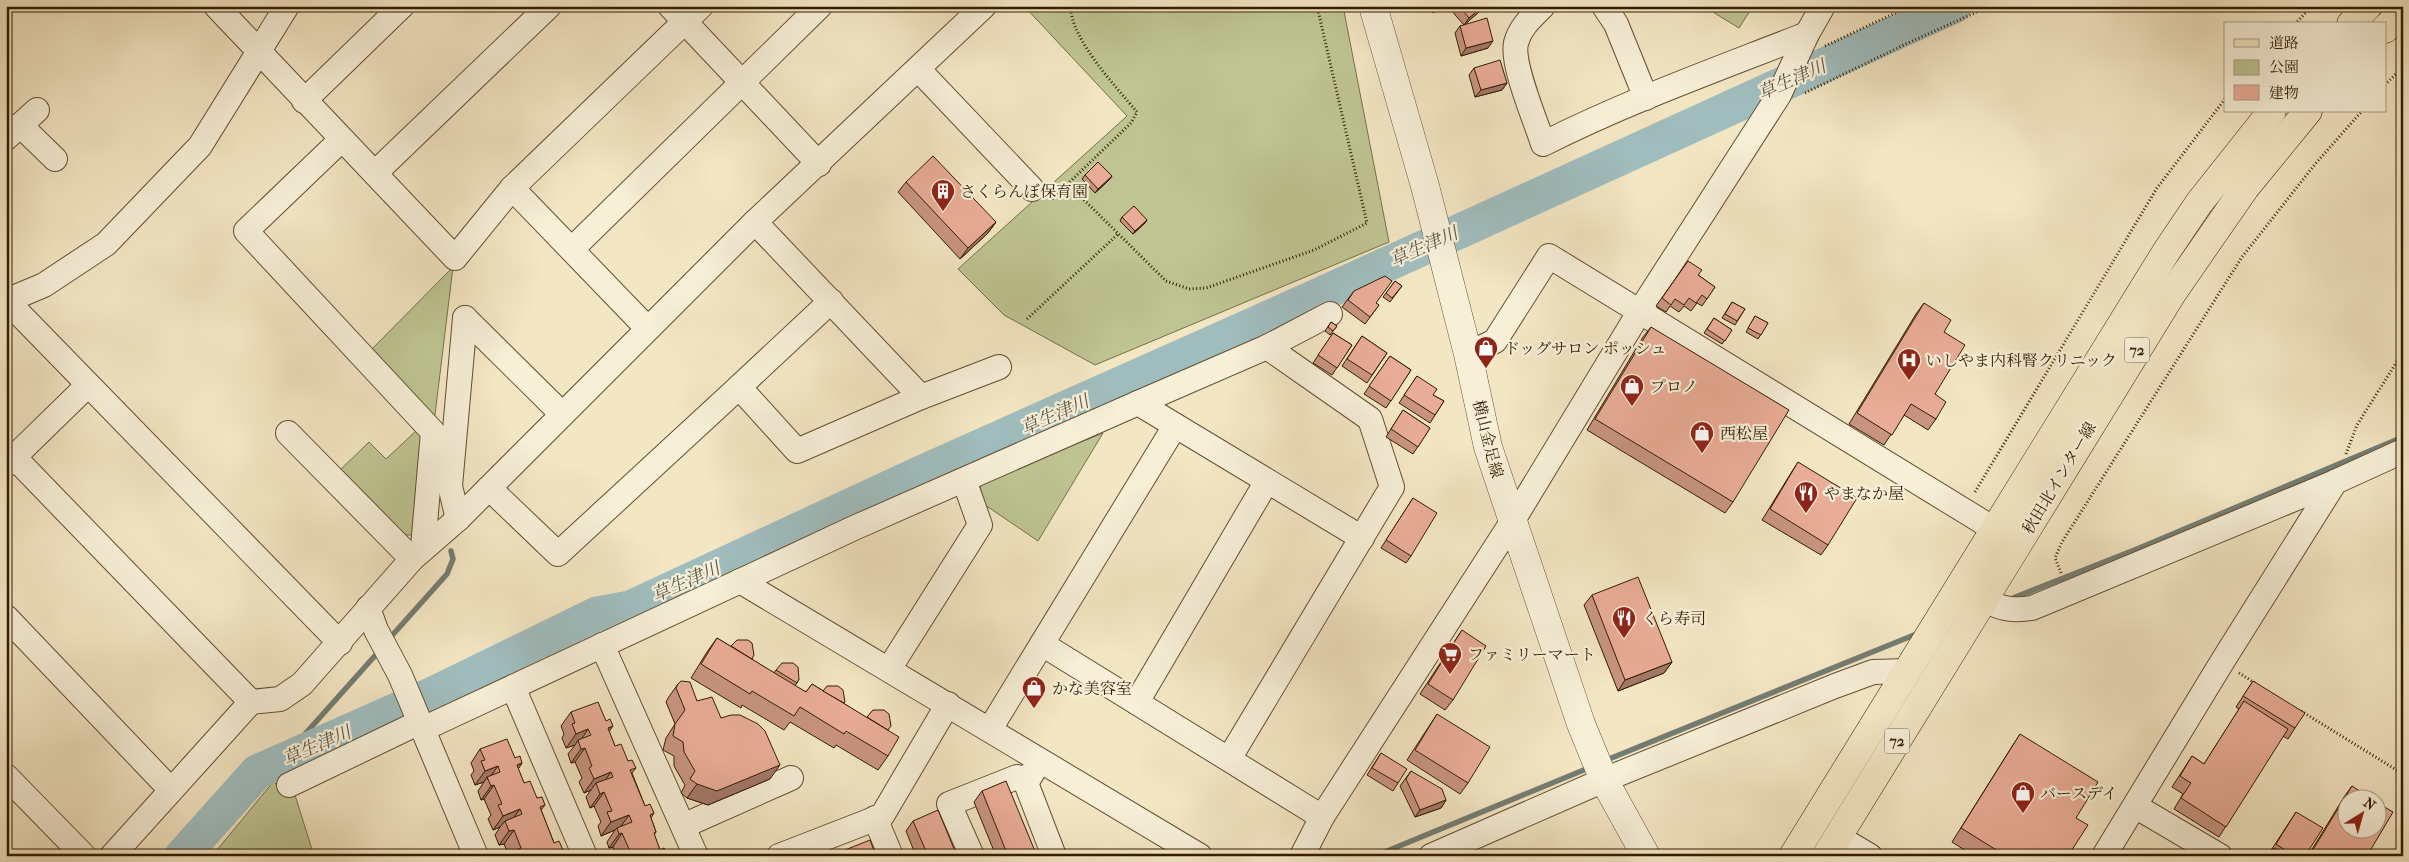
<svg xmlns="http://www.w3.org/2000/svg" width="2409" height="862" viewBox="0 0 2409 862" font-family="'IM FELL French Canon','Noto Serif JP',serif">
<rect width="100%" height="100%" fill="#f3e6c3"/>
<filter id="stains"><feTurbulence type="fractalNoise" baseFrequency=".004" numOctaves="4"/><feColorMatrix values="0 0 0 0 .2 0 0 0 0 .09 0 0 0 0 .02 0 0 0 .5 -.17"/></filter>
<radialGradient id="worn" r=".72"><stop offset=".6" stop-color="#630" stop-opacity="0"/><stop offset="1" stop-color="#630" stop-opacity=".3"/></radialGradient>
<!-- green -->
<g fill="#bec492" stroke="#787049">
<path d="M1024 6H1343L1389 242 1095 365 1004 315 958 269 1127 116Z"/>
<path d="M1703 6H1753L1739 28Z"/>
<path d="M453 267 434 423 371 350Z"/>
<path d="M418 429 424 438 413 535H398L337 473 369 442 386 459Z"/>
<path d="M1103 433 1038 541 985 505 979 483Z"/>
<path d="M273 782 295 795 314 856H212Z"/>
</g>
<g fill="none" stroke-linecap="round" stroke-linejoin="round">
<!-- stream -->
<g stroke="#747d72" stroke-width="5.5">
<path d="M2008 600 2137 549 2403 437"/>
<path d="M388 640 447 574 453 559 451 551"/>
<path d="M1604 761 1919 633"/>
<path d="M280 762 381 649"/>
<path d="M1375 856 1591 767"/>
</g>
<!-- river -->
<path stroke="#a0bdbe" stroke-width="35" d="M182 856 257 772 433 694 597 614 630 608 923 472 1313 298 1954 6"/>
<!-- minor casing -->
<g stroke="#634e31" stroke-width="26">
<g id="minor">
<path d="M216 6 455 258 512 188 701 6"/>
<path d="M670 6 819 164"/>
<path d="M1543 6C1532 17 1520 27 1516 43 1511 64 1536 121 1543 144 1628 101 1718 69 1807 34"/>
<path d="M1604 6 1616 24 1646 98"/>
<path d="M918 69 1032 189"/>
<path d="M304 101 402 6"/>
<path d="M20 125 55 159"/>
<path d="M6 138 37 110"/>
<path d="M341 140 246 231 433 432 423 547"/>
<path d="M375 173 549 6"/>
<path d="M512 188 647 328"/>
<path d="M755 222 921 397"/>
<path d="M572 249 820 6"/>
<path d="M6 300 340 643"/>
<path d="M6 301 44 285 106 244 200 146 287 6"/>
<path d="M465 318 562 414"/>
<path d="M1468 354 1495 341 1549 256 1994 529"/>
<path d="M739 387 831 301"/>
<path d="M1138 403 1267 347"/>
<path d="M288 433 412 559"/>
<path d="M14 457 251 702"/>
<path d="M6 465 88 385"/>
<path d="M489 488 558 554 739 387 797 451 921 397 999 367"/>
<path d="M458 519 450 486 465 318"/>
<path d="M740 581 1200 856"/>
<path d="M1985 600C2001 609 2013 611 2032 608L2335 482 2403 451"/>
<path d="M368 608 376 630 400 675 476 856"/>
<path d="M6 617 171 790"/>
<path d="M1042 644 1322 817"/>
<path d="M602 645 696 856"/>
<path d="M889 669 980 525 964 480"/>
<path d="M513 687 585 856"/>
<path d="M1137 702 1267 481"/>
<path d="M423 729 854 528 1138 403 1362 538"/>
<path d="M990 729 1175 426"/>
<path d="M1229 759 1392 487 1370 419 1267 347 1330 314"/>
<path d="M1036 767 1026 783 1054 856"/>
<path d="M6 776 84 856"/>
<path d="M289 785 420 722"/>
<path d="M2135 806 2220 856"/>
<path d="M875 818 891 856"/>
<path d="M683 826 791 778"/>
<path d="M1838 837 1870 856"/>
<path d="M112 856 251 702 280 699 302 684 412 559 458 519 755 222 984 6"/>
<path d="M779 856 882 816 948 704"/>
<path d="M972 856 949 804 1017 777 1028 779"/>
<path d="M1302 856 1322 817 1512 522 1640 311 1779 95 1807 34 1823 6"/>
<path d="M1431 856 1604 780 1835 686 1873 672 1907 671"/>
<path d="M2104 856 2222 662 2335 482"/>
</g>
</g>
<!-- tertiary casing -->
<g stroke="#634e31" stroke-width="29">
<path id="tertiary" d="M1373 6 1425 186 1468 354 1488 447 1581 724 1604 780 1646 856"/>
</g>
<!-- primary casing -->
<g stroke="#331c00" stroke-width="29">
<g id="primary">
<path d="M2351 24 2368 6"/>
<path d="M2385 29 2403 12"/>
<path d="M1793 856 2166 252 2199 203 2272 111"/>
<path d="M1826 856 2173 292 2245 188 2308 111"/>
</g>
</g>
<!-- path -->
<g stroke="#331c00" stroke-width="3" stroke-dasharray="1 2.5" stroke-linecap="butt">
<path d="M2295 24 2312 6"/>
<path d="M1825 46 1910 6"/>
<path d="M2385 85 2403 67"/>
<path d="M1805 93 1908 43 1990 6"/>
<path d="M1069 185 1166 281 1189 289 1206 288 1314 250 1367 223 1317 6"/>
<path d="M1052 199 1131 123 1137 112C1117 88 1069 37 1071 6"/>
<path d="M1027 319 1118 234"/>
<path d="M2346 454 2357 425 2403 352"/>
<path d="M1975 492 2157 188 2225 99"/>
<path d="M2061 573 2055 558 2062 542 2242 257 2316 163 2362 111"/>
<path d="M2239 673 2255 683"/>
<path d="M2301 711 2403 774"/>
</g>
<!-- minor -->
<use href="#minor" stroke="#f7efd8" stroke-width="24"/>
<!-- tertiary -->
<use href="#tertiary" stroke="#f7efd8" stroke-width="28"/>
<!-- primary -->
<use href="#primary" stroke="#f3e6c3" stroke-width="28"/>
</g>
<!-- wall -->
<g fill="#c89481" stroke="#331c00">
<path d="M1428 6H1442L1433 13Z"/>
<path d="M1451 6H1486L1465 24 1488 48 1461 56 1455 33 1460 26 1464 25 1450 9Z"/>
<path d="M1507 6H1519L1513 12Z"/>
<path d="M1474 68 1507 83 1502 90 1475 97 1469 75Z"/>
<path d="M1085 175 1112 176 1109 180 1095 193 1082 179Z"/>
<path d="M906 182 996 222 988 233 960 259 898 192Z"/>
<path d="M1122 217 1147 220 1145 223 1133 234 1120 221Z"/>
<path d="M1688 261 1698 275 1715 287 1702 306 1697 303 1691 311 1684 306 1679 312 1670 306 1666 312 1656 306Z"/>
<path d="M1395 281 1402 286 1390 302 1383 297Z"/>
<path d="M1354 291 1379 305 1365 324 1342 307Z"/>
<path d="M1732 302 1745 309 1735 325 1722 318Z"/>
<path d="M1924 303 1944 332 1935 394 1936 419 1928 430 1904 415 1884 445 1849 424 1916 314Z"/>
<path d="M1755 316 1768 323 1758 339 1746 332Z"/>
<path d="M1714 318 1732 330 1722 344 1704 333Z"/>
<path d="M1331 322 1337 326 1330 335 1325 331Z"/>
<path d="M1651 327 1733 502 1725 513 1587 430 1643 337Z"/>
<path d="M1333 333 1352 345 1332 375 1313 363Z"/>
<path d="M1362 336 1387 353 1367 383 1342 366Z"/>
<path d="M1390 356 1411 370 1386 408 1364 394Z"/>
<path d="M1417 376 1433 395 1444 401 1430 423 1399 403Z"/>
<path d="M1403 410 1430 428 1413 454 1386 437Z"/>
<path d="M1798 462 1828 545 1821 555 1762 520 1791 473Z"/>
<path d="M1413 498 1411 556 1406 563 1381 548Z"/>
<path d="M1592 595 1672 662 1664 673 1618 691 1584 605Z"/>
<path d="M1462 630 1453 700 1445 710 1420 694Z"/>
<path d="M717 638 774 673 776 670 799 679 795 686 806 692 812 684 867 718 873 710 888 730V756L878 770 836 745 834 748 790 722 784 730 742 705 741 708 691 678 707 652Z"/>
<path d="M2253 681 2295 728 2288 739 2283 736 2219 837 2174 809 2183 794 2172 787 2192 756 2204 764 2239 709 2236 707Z"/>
<path d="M678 684 697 701 721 718 770 779 708 805 687 798 681 793 685 785 674 766V756L663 750 666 738 675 724 666 702 668 698Z"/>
<path d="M571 712 609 732 615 746 628 761 636 768 632 773 645 806 654 813 651 818 656 832 654 835 660 850 668 856H616L613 847 609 848 607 842 615 830 601 836 598 826 601 822 594 806 590 808 586 797 591 790 584 793 579 782 582 778 575 762 571 763 568 754 575 745 566 748 562 738 564 734 561 726Z"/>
<path d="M1437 714 1468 783 1460 794 1407 760Z"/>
<path d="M2020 734 2076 818 2068 856H1974L1952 842 2011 748Z"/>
<path d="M480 749 515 758 522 763 518 769 524 783 537 798 545 805 541 810 554 843 560 856H509L504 844 499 845 495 835 500 827 493 830 488 819 491 815 484 799 481 800 478 791 484 782 475 785 471 775 474 771 471 763Z"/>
<path d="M1381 753 1398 783 1393 791 1367 775Z"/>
<path d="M1411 771 1446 800 1441 808 1415 817 1400 786Z"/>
<path d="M2352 786 2367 856H2308L2344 797Z"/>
<path d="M982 791 1037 856H996L974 802Z"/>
<path d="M2296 812 2305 856H2269L2268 855Z"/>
<path d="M913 821 957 856H916L906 831Z"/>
<path d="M845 850 876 856H841Z"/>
</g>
<!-- shaded-wall -->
<g fill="#a37869" stroke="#331c00">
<path d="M1438 6H1442L1433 13Z"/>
<path d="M1483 6H1486L1464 25 1469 18Z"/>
<path d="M1493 41 1488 48 1461 56 1466 48Z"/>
<path d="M1507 83 1502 90 1475 97 1481 90Z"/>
<path d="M1112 176 1109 180 1095 193 1098 189Z"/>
<path d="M1147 220 1145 223 1133 234 1135 231Z"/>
<path d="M996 222 988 233 960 259 968 248Z"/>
<path d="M1672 662 1664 673 1618 691 1625 680Z"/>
<path d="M613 726 603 740 608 728Z"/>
<path d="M588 729 579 743 578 740 575 745 566 748 576 734Z"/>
<path d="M585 748 575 762 571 763 581 749Z"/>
<path d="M522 763 513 777 517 765Z"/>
<path d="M780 765 770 779 708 805 687 798 697 784Z"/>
<path d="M498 766 488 780 487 777 484 782 475 785 485 771Z"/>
<path d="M611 772 601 786 596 783 591 790 584 793 594 779Z"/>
<path d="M494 785 484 799 481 800 491 786Z"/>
<path d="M604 792 594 806 590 808 600 794Z"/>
<path d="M1446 800 1441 808 1415 817 1420 810Z"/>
<path d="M520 809 510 823 505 821 500 827 493 830 503 816Z"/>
<path d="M629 815 619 829 617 828 615 830 601 836 611 822Z"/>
<path d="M514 830 504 844 499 845 509 831Z"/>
<path d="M622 833 613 847 609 848 619 834Z"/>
<path d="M539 852 536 856H529Z"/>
</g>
<!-- building -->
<g fill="#e9ac96" stroke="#331c00">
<path d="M1459 6H1483L1469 18Z"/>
<path d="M1487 18 1493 41 1466 48 1460 26Z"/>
<path d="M1500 60 1507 83 1481 90 1474 68Z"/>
<path d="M933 156 996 222 968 248 906 182Z"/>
<path d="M1098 162 1112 176 1098 189 1085 175Z"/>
<path d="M1134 206 1147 220 1135 231 1122 217Z"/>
<path d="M1688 261 1702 270 1698 275 1715 287 1707 299 1702 295 1696 303 1689 298 1684 305 1675 299 1671 305 1662 298Z"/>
<path d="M1385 276 1392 281 1376 303 1379 305 1370 317 1348 300 1354 291Z"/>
<path d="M1395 281 1402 286 1392 298 1386 293Z"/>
<path d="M1732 302 1745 309 1737 321 1725 314Z"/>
<path d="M1924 303 1951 320 1944 332 1965 345 1935 394 1946 402 1936 419 1911 404 1892 435 1857 413Z"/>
<path d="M1755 316 1768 323 1761 335 1748 328Z"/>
<path d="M1714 318 1732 330 1725 341 1707 329Z"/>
<path d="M1331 322 1337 326 1333 331 1328 327Z"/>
<path d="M1651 327 1789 410 1733 502 1595 419Z"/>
<path d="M1333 333 1352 345 1337 368 1318 355Z"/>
<path d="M1362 336 1387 353 1372 375 1347 359Z"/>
<path d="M1390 356 1411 370 1391 401 1369 386Z"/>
<path d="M1417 376 1437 389 1433 395 1444 401 1435 415 1404 395Z"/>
<path d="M1403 410 1430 428 1418 447 1391 429Z"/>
<path d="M1798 462 1857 498 1828 545 1770 509Z"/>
<path d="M1413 498 1437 513 1411 556 1386 540Z"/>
<path d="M1638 577 1672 662 1625 680 1592 595Z"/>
<path d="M1462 630 1486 646 1453 700 1428 684Z"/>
<path d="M717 638 806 692 812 684 899 737 888 756 846 731 844 734 800 707 794 716 752 691 750 694 701 664Z"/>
<path d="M737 640H748L752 643 754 655 752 659 731 646Z"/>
<path d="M782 663H793L798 667 799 679 797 683 776 670Z"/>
<path d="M681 681 690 682 697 701 712 697 721 718 731 715H740L758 724 765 731 780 765 717 791 697 784 690 779 695 771 684 752 683 742 673 736 675 724 685 710 676 688 678 684Z"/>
<path d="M2253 681 2305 713 2295 728 2243 696Z"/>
<path d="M827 686H838L843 690 845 702 844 703 823 691Z"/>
<path d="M2244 701 2288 729 2226 827 2181 798 2191 783 2180 776 2192 756 2204 764Z"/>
<path d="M598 702 606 721 610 719 613 726 608 728 615 746 621 744 628 761 632 760 636 768 630 770 645 806 650 804 654 813 650 815 656 832 654 833 660 850 664 848 668 856H632L622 833 619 834 617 828 632 822 629 815 611 822 607 812 612 811 604 792 600 794 596 783 613 777 611 772 594 779 589 768 592 766 585 748 581 749 578 740 591 735 588 729 576 734 572 724 575 723 571 712Z"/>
<path d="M873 710H884L889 714 891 726 888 730 867 717Z"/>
<path d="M1437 714 1490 747 1468 783 1415 750Z"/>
<path d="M2020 734 2098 782 2076 818 2088 825 2068 856H2006L1961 828Z"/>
<path d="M507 739 515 758 520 756 522 763 517 765 524 783 530 781 537 798 542 797 545 805 540 807 554 843 559 841 563 850 559 852 560 856H540L539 852 529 856H519L517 850 521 848 514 830 509 831 505 821 522 814 520 809 503 816 498 805 502 804 494 785 491 786 487 777 500 772 498 766 485 771 481 761 485 760 480 749Z"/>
<path d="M1381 753 1407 769 1398 783 1372 768Z"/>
<path d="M1411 771 1442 789 1446 800 1420 810 1406 779Z"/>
<path d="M1006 781 1037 856H1008L982 791Z"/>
<path d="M2352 786 2373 800H2346V830H2376V802L2393 812 2367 856H2309Z"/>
<path d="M938 810 957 856H928L913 821Z"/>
<path d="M2296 812 2323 828 2305 856H2294L2276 844Z"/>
<path d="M870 840 876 856H847L845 850Z"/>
<path d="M2274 848 2287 856H2269Z"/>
<path d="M13 851 17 856H8Z"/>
</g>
<!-- icons -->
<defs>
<g id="building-pin" transform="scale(1.25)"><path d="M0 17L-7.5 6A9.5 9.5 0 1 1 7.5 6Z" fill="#8f2418" stroke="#f7efd8"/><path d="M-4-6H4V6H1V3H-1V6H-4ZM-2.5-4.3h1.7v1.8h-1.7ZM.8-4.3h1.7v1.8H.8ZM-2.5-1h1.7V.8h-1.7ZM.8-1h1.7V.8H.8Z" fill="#fff"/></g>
<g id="shop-pin" transform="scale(1.25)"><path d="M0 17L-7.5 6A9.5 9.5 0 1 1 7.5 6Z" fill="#8f2418" stroke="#f7efd8"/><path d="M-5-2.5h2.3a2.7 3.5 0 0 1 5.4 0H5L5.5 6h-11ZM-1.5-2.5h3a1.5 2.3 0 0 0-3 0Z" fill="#fff"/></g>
<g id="hospital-pin" transform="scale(1.25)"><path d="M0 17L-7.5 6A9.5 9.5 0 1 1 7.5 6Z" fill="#8f2418" stroke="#f7efd8"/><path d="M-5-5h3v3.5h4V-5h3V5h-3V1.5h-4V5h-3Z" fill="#fff"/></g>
<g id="restaurant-pin" transform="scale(1.25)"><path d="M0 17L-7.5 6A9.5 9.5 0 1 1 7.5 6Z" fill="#8f2418" stroke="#f7efd8"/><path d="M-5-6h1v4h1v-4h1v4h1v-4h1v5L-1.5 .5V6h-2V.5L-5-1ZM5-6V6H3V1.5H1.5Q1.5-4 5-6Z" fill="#fff"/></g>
<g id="supermarket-pin" transform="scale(1.25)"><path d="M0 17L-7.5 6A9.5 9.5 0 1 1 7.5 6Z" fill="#8f2418" stroke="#f7efd8"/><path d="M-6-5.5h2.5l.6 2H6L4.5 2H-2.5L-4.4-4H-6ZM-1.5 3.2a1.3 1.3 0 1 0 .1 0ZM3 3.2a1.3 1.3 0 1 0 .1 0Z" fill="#fff"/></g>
</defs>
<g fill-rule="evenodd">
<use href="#building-pin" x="943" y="191"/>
<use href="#shop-pin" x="1486" y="348"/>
<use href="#hospital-pin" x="1909" y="360"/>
<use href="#shop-pin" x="1632" y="386"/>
<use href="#shop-pin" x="1702" y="433"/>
<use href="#restaurant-pin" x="1806" y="493"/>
<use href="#restaurant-pin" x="1624" y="618"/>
<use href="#supermarket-pin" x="1450" y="654"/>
<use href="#shop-pin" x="1034" y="688"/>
<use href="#shop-pin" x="2023" y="793"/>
</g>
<g text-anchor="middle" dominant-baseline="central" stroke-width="4.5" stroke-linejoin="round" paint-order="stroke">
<!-- shield labels -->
<g fill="#f7efd8" stroke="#6e5b41" stroke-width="1">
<rect x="2124.5" y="337.5" width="25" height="25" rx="4"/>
<rect x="1884.5" y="728.5" width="25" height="25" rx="4"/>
</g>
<g font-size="15" font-weight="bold" fill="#331c00">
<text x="2137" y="350">72</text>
<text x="1897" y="741">72</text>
</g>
<!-- poi labels -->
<g font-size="16" fill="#331c00" stroke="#f7efd8" text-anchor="start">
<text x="960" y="191">さくらんぼ保育園</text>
<text x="1504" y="348">ドッグサロン ポッシュ</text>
<text x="1926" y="360">いしやま内科腎クリニック</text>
<text x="1650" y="386">プロノ</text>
<text x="1720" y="433">西松屋</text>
<text x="1824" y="493">やまなか屋</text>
<text x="1642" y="618">くら寿司</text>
<text x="1468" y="654">ファミリーマート</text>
<text x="1052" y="688">かな美容室</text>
<text x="2040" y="793">バースデイ</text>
</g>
<!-- street labels -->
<g font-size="16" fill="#331c00" stroke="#f7efd8">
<text transform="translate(1488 439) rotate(76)">横山金足線</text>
<text transform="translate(2059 478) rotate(-59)">秋田北インター線</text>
</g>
<!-- water labels -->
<g font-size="18" font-style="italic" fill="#595442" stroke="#f7efd8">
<text transform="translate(1792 80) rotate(-24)">草生津川</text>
<text transform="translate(1424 247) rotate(-24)">草生津川</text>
<text transform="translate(1055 415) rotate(-24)">草生津川</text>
<text transform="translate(686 582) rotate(-24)">草生津川</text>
<text transform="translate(317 746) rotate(-24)">草生津川</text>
</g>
</g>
<!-- margin -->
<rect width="2409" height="862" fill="none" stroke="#f3e6c3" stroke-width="25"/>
<rect x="8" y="8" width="2394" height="847" fill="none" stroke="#331c00" stroke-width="2.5"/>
<rect x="12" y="12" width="2384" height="837" fill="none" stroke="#331c00"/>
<!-- legend -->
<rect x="2224" y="22" width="162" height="90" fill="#f7efd8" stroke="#a99b82"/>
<rect x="2234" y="39" width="25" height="8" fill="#f3e6c3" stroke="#a99b82"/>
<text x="2269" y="48" font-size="15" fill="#331c00">道路</text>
<rect x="2234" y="60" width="25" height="15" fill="#bec492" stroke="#a99b82"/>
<text x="2269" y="72" font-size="15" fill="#331c00">公園</text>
<rect x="2234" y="85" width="25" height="15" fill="#e9ac96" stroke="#a99b82"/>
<text x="2269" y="98" font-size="15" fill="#331c00">建物</text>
<!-- north arrow -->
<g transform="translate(2362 814) rotate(37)"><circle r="24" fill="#f7efd8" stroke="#a99b82"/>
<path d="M0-4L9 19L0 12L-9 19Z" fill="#8f2418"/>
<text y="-8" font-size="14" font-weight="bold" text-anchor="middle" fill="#331c00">N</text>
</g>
<rect width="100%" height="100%" filter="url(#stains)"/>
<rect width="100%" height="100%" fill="url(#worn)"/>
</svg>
